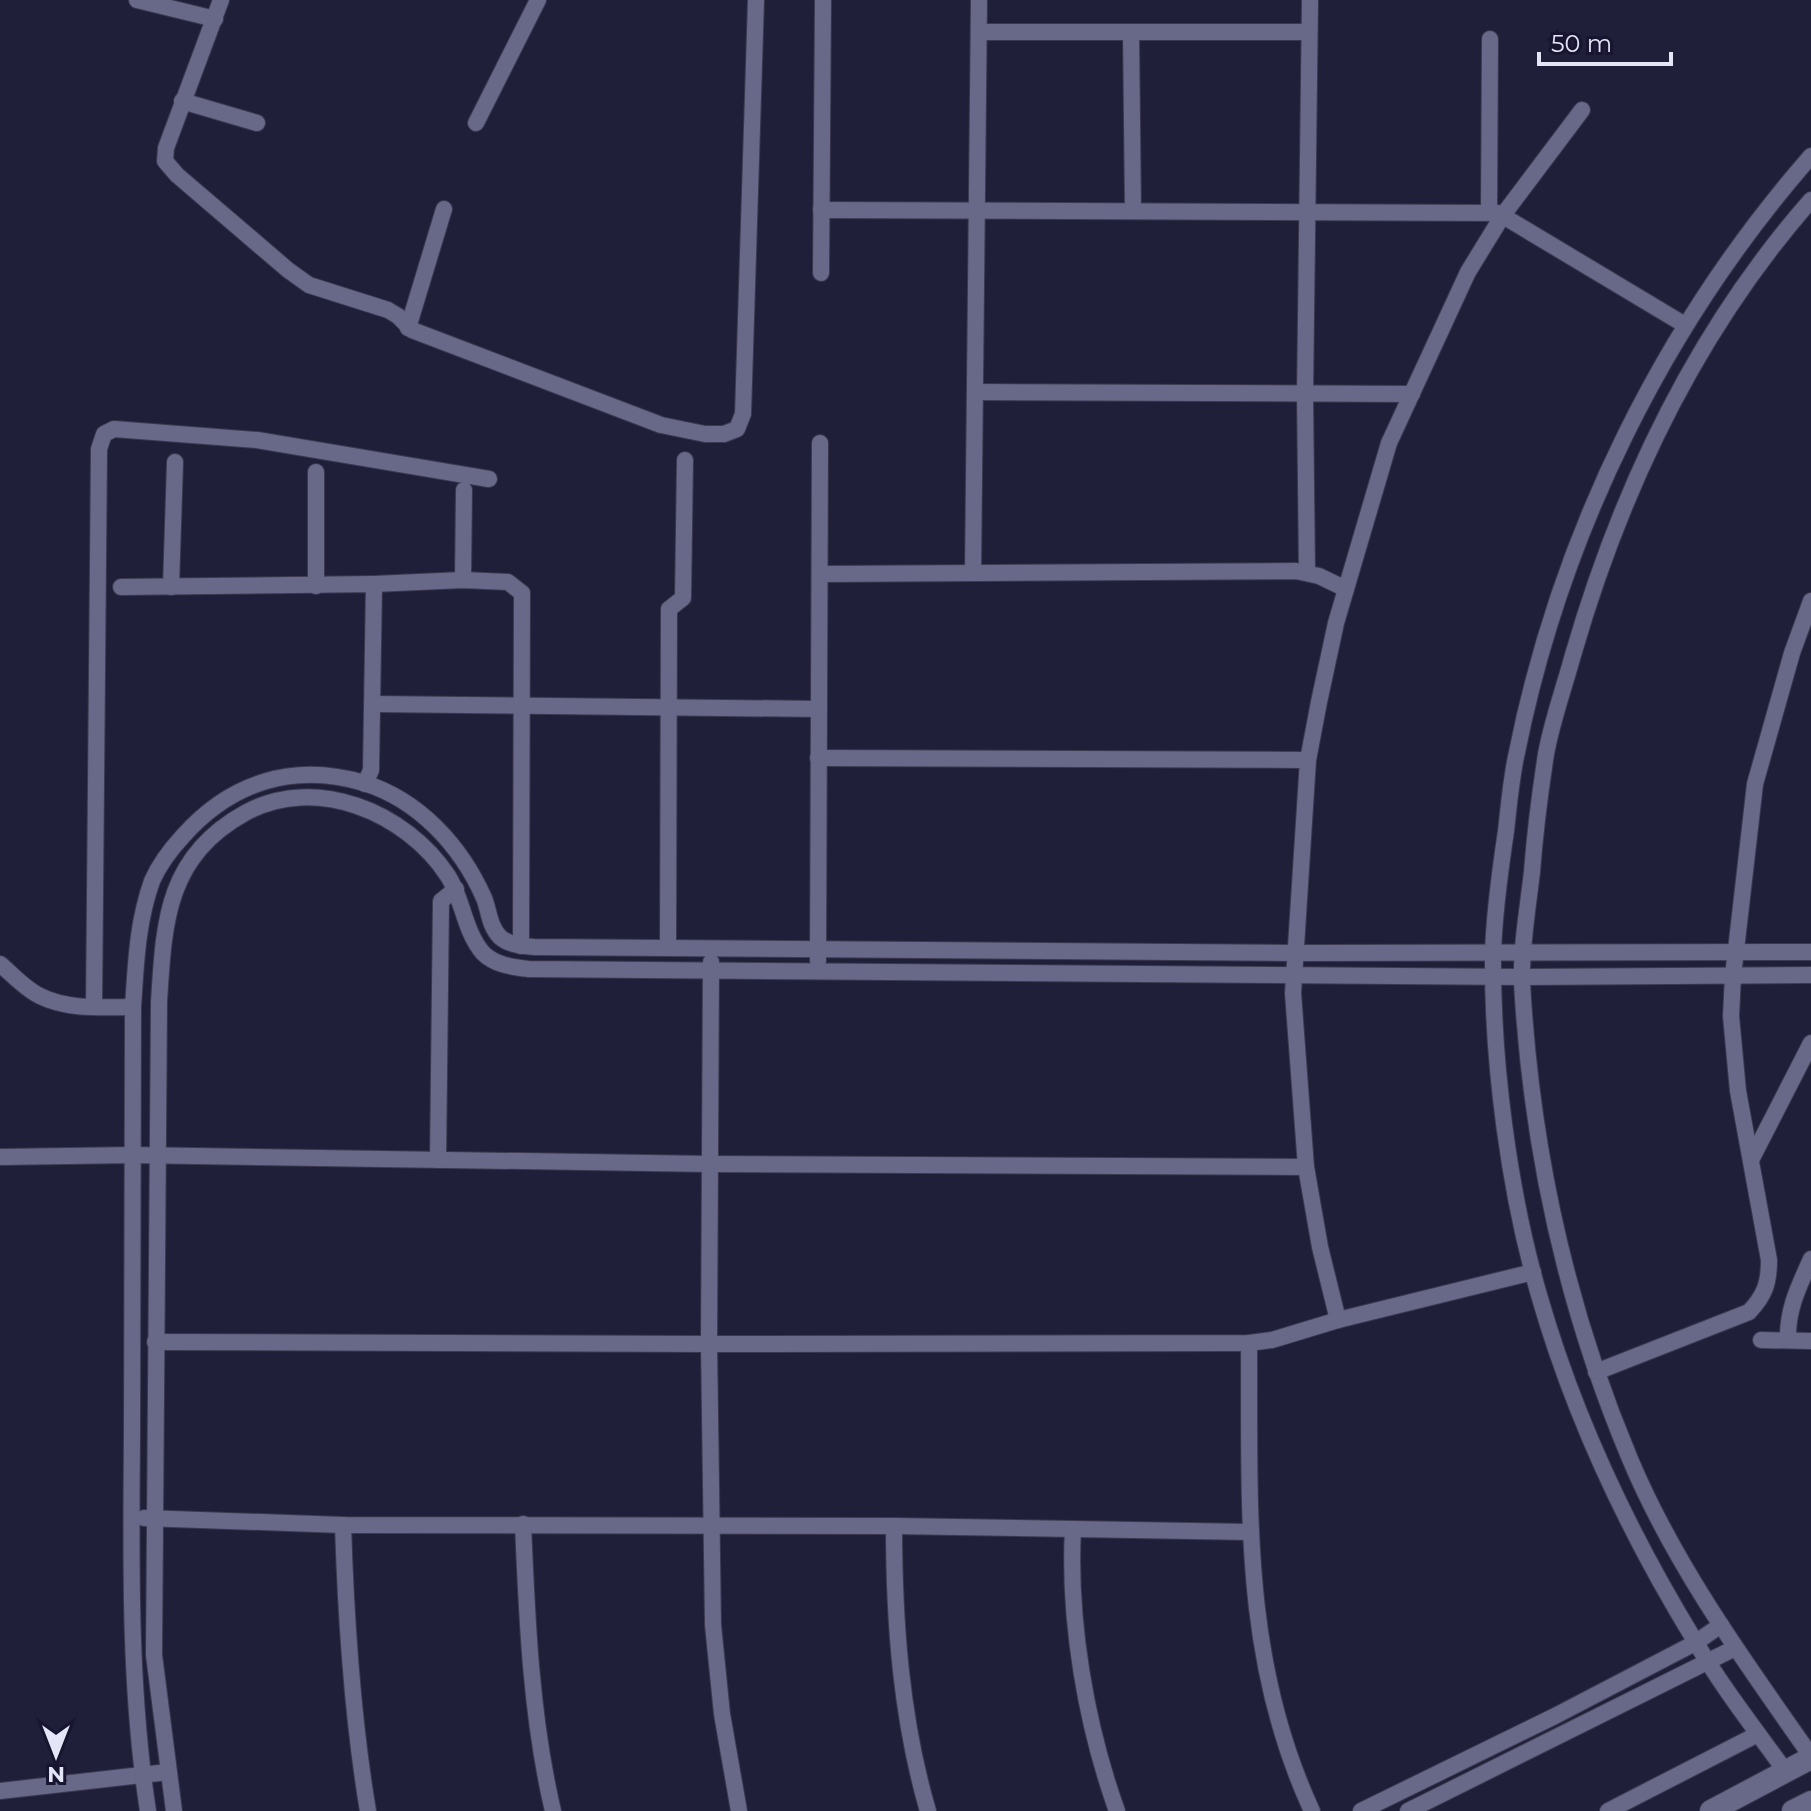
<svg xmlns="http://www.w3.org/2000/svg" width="1811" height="1811" viewBox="0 0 1811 1811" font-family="Montserrat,sans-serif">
<rect width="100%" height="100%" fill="#201f39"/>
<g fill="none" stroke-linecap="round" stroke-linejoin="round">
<!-- street casing -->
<g stroke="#3a3950" stroke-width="18">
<g id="street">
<path d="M137 0 215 19"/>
<path d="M221 0 166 148 165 161 177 175 288 270 309 285 388 310 398 316 412 330 661 425 705 434H724L737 429 743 414 756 0"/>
<path d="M979 32H1309"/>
<path d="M1131 32 1133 211"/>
<path d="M182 101 257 123"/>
<path d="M476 123 538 0"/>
<path d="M1811 200C1696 331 1621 489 1573 655 1564 688 1552 721 1546 754 1540 793 1535 832 1532 872 1528 907 1521 946 1522 982 1531 1147 1566 1307 1630 1459 1675 1566 1745 1662 1811 1756"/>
<path d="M821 210 1498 213 1685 325"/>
<path d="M1489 212 1490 39"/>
<path d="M821 273 823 0"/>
<path d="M408 328 444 209"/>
<path d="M975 392 1412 394"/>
<path d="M1307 572 1305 395 1310 0"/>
<path d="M973 573 979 0"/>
<path d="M821 574 1296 571 1319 576 1346 589"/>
<path d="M463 580 464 490"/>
<path d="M374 584 463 580 508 582 522 593 521 946"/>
<path d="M316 586V472"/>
<path d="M121 587 374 584 371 770 365 784"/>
<path d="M171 587 175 462"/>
<path d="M373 704 819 709"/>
<path d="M818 758 1308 760"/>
<path d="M668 948 669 609 683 598 685 460"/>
<path d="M818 961 820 443"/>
<path d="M711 962 709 1344 713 1625 722 1714 739 1811"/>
<path d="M0 964C12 974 25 989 40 996 68 1010 102 1007 133 1007"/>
<path d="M94 1007 99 449 104 434 114 429 257 440 489 479"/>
<path d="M0 1157 134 1155 709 1164 1306 1167"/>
<path d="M438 1160 441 901 456 889"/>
<path d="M1751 1160 1811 1043"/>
<path d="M1338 1320 1320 1247 1306 1167 1293 993 1308 760 1319 702 1336 623 1389 443 1468 272 1503 215 1582 110"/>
<path d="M1761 1340 1811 1341"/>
<path d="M1788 1340C1787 1309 1799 1286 1811 1259"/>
<path d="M155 1342 709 1344 1249 1343 1272 1340 1338 1320 1533 1272"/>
<path d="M1249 1343C1250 1507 1241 1658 1312 1811"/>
<path d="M1596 1372 1749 1312C1765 1295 1769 1283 1769 1260L1738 1091 1731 1016 1733 976 1755 784 1792 653 1811 601"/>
<path d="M144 1518 343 1525 894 1526 1250 1532"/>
<path d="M523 1524C527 1620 531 1718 553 1811"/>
<path d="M343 1525C346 1621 352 1716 368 1811"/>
<path d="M894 1526C894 1622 901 1719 928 1811"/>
<path d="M1073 1529C1068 1620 1086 1725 1117 1811"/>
<path d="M1786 1772C1755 1729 1722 1687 1695 1641 1629 1533 1574 1417 1539 1295 1509 1192 1492 1062 1493 954 1494 914 1500 871 1506 831 1509 805 1511 778 1517 752 1561 533 1664 324 1811 156"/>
<path d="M0 1791 168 1772"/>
<path d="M148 1811C129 1688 131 1561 132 1437 133 1294 134 1151 133 1007 136 964 137 923 152 881 159 865 171 849 183 836 231 782 294 762 364 783 419 800 461 846 484 898 489 910 489 926 500 937 509 945 523 946 534 947L1294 953 1811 952"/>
<path d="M174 1811 154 1655 159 1002C164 922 166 857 245 813 315 774 406 812 448 876 463 899 464 931 483 953 495 965 512 967 528 969L1522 977 1811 975"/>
<path d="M1361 1811 1555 1716 1695 1643 1721 1625"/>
<path d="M1408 1811 1735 1648"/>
<path d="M1608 1811 1758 1734"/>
</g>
</g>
<!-- secondary casing -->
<g stroke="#3a3950" stroke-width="24">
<g id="secondary">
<path d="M1711 1811 1811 1758"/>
<path d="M1793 1811 1811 1802"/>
</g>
</g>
<!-- street -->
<use href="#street" stroke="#686888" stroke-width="16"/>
<!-- secondary -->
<use href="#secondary" stroke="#686888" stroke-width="22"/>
</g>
<!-- north arrow -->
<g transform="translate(56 1755) rotate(180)" stroke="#17152f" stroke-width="6" paint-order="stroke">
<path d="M0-6L14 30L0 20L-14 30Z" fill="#e5e5f8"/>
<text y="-12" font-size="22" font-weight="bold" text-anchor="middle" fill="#e5e5f8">N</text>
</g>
<!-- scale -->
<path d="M1539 52v12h132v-12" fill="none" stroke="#e5e5f8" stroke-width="4"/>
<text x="1551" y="52" font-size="24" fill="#e5e5f8" stroke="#17152f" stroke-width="6" paint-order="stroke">50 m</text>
</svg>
